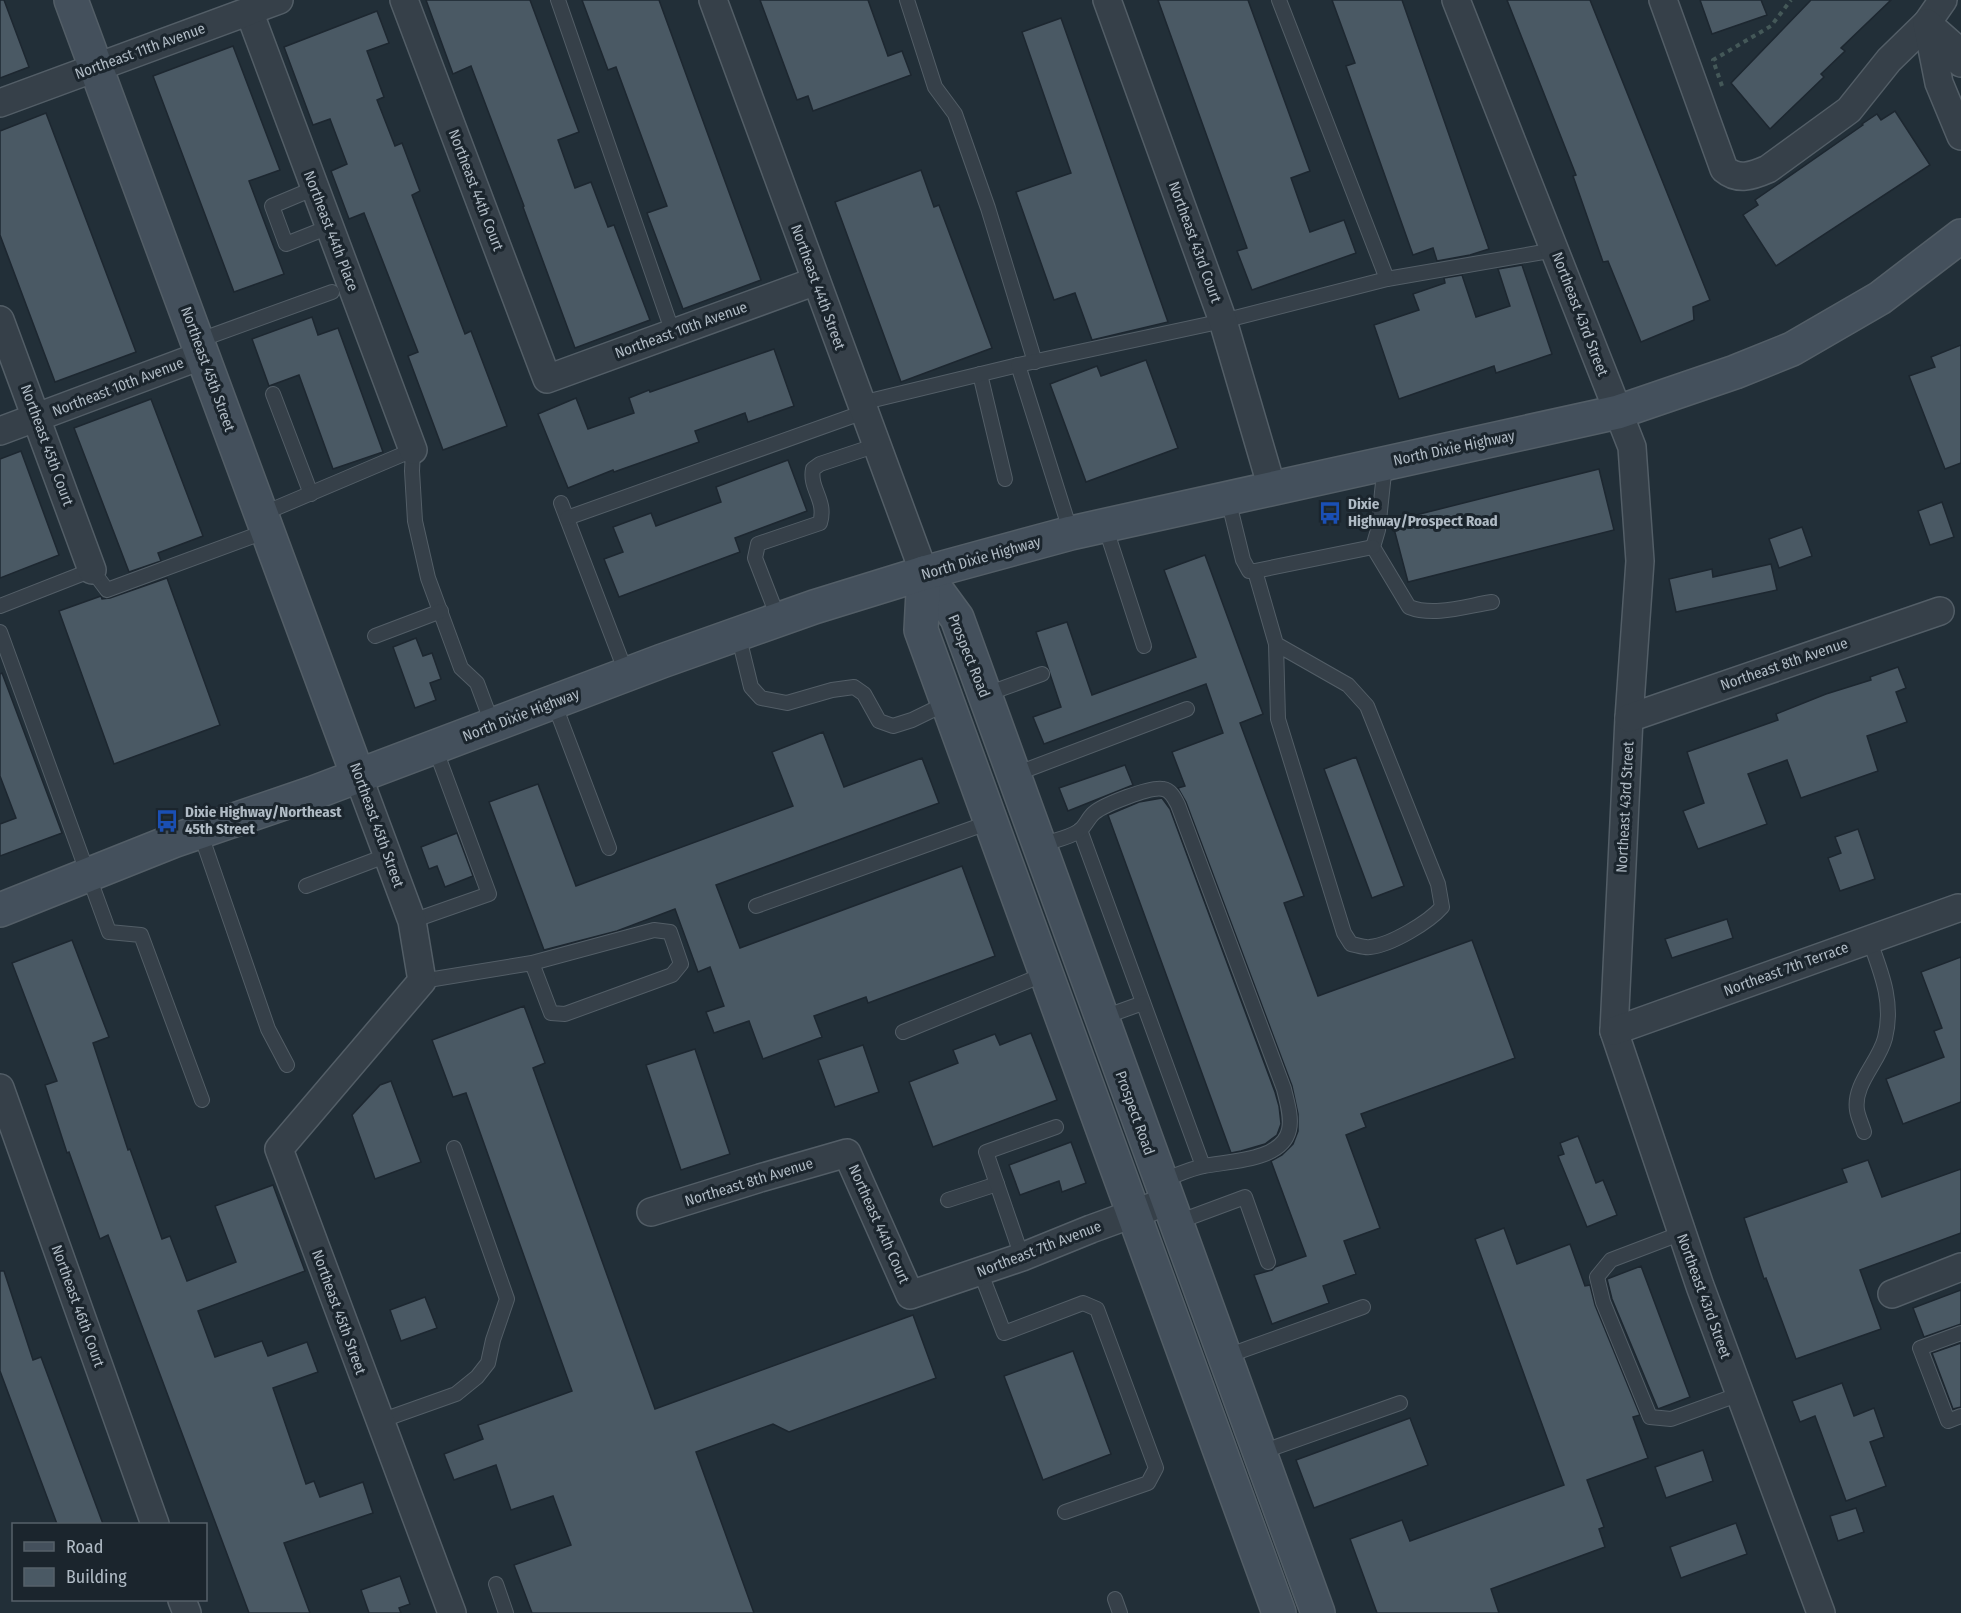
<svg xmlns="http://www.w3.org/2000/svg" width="1961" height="1613" viewBox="0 0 1961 1613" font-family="'Fira Sans Condensed',sans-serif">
<rect width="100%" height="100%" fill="#222f38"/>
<!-- building -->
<g fill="#4a5964" stroke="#1d2730" stroke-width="1.5">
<path d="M0 0H4L29 67 0 78Z"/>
<path d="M426 0H530L579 132 558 140 575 188 591 182 608 227 614 225 650 320 575 348 523 207 524 206 471 66 453 74Z"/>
<path d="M582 0H659L761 280 683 309 647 213 667 206 616 67 608 70Z"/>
<path d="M760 0H868L888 56 902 51 911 75 813 111 808 96 797 100Z"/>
<path d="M1158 0H1248L1310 171 1291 178 1310 232 1344 220 1356 253 1252 290 1237 251 1247 248Z"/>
<path d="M1332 0H1402L1489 249 1470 255 1437 261 1433 248 1413 255 1346 66 1355 63Z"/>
<path d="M1507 0H1590L1710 300 1693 307 1694 320 1641 342 1608 261 1603 262 1573 176 1576 175Z"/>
<path d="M1700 0H1761L1767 15 1712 34Z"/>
<path d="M1811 0H1891L1841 48 1845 51 1821 74 1824 77 1770 129 1731 83Z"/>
<path d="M377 11 389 43 367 51 384 97 377 100 395 146 402 143 420 191 412 195 465 334 471 331 507 426 443 450 408 356 418 352 364 213 349 219 331 171 347 164 330 119 313 125 284 47Z"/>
<path d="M1061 18 1168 322 1092 340 1075 293 1054 300 1016 192 1071 173 1022 32Z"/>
<path d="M233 46 280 170 249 181 284 274 234 292 153 76Z"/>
<path d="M1895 111 1930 165 1776 266 1743 215 1758 205 1755 200 1863 125 1862 124 1877 114 1881 120Z"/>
<path d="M46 113 136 352 55 382 0 235V131Z"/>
<path d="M921 170 934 207 939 205 992 348 901 382 835 202Z"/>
<path d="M1522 265 1552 354 1496 373 1494 366 1399 399 1374 325 1419 310 1413 294 1445 283 1444 278 1462 275 1476 317 1510 306 1498 269Z"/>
<path d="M312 317 318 335 338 328 383 452 333 469 299 375 269 386 252 339Z"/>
<path d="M1961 345V463L1945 469 1909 376 1935 367 1931 357Z"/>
<path d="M774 349 794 406 748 422 745 413 695 431 699 442 614 472 613 470 568 488 538 414 576 398 588 429 634 413 629 398 649 390 650 392Z"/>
<path d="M1146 360 1178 448 1086 482 1050 384 1097 366 1101 376Z"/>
<path d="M151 399 203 536 158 553 161 561 129 572 74 428Z"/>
<path d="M21 451 59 555 0 578V459Z"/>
<path d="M788 460 807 511 735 538 740 552 619 597 604 559 623 552 613 527 651 513 656 526 721 502 716 487Z"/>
<path d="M1599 469 1614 530 1408 582 1392 521Z"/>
<path d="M1942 502 1954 537 1930 545 1918 511Z"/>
<path d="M1802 527 1812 556 1779 568 1769 539Z"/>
<path d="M1205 555 1263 714 1240 723 1304 896 1284 903 1318 996 1472 940 1515 1058 1361 1114 1366 1127 1346 1135 1380 1228 1344 1241 1356 1274 1323 1286 1329 1303 1272 1324 1254 1275 1272 1270 1275 1267 1306 1256 1271 1161 1282 1155 1293 1144 1298 1131V1114L1292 1086 1186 802 1178 788 1185 786 1172 752 1223 733 1206 684 1044 744 1033 717 1061 707 1036 632 1067 622 1092 695 1196 657 1164 570Z"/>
<path d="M1771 564 1777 590 1676 612 1669 579 1712 569 1713 577Z"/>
<path d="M167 578 220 725 114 764 59 611 101 596 102 599 110 598Z"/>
<path d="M416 638 423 656 432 653 441 679 430 683 436 700 415 708 393 647Z"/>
<path d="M1898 667 1906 688 1896 692 1907 722 1867 736 1878 771 1801 798 1787 760 1748 774 1767 824 1698 849 1683 811 1704 803 1687 752 1778 720 1776 714 1826 694 1871 680 1870 677Z"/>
<path d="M2 673 62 833 0 856V824L16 818 0 776V674Z"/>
<path d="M823 732 844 787 922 758 939 803 716 885 740 948 962 866 995 956 868 1003 866 997 814 1016 822 1037 763 1059 749 1021 714 1033 706 1012 724 1006 710 967 698 972 675 909 617 931 544 950 489 802 538 784 576 886 793 806 772 752Z"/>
<path d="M1356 757 1404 886 1372 898 1324 769Z"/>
<path d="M1125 765 1133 785 1068 811 1059 788Z"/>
<path d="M1162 798 1170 809 1275 1092 1279 1106 1281 1124 1277 1135 1265 1144 1241 1151 1231 1153 1108 815 1139 802Z"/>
<path d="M1858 829 1875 879 1840 891 1828 858 1841 853 1835 837Z"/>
<path d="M457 833 473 876 445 887 437 866 429 869 421 847Z"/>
<path d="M1727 919 1733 938 1672 958 1665 939Z"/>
<path d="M72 940 109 1037 93 1043 128 1150 130 1149 162 1239 170 1236 187 1281 236 1262 215 1206 273 1185 305 1271 198 1311 215 1357 262 1341 268 1356 307 1342 318 1372 273 1388 306 1484 314 1481 320 1497 363 1482 373 1513 284 1543 310 1613H249L108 1235 100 1239 69 1152 67 1153 45 1085 57 1081 12 963Z"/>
<path d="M1961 957V1102L1903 1124 1886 1079 1944 1057 1934 1031 1942 1028 1921 972Z"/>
<path d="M524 1006 545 1063 533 1068 655 1409 913 1315 936 1378 789 1432 773 1424 696 1452 754 1613H532L514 1565 571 1545 553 1496 511 1510 496 1465 454 1480 444 1454 483 1439 478 1425 572 1391 466 1093 453 1097 432 1040Z"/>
<path d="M1031 1033 1057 1100 933 1147 909 1082 958 1063 953 1050 995 1034 1000 1045Z"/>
<path d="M863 1045 879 1092 835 1107 818 1060Z"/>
<path d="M695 1049 730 1154 681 1170 646 1065Z"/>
<path d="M391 1081 421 1162 375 1179 352 1115 380 1085Z"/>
<path d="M1578 1136 1596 1183 1603 1180 1617 1215 1587 1227 1558 1156 1564 1154 1560 1143Z"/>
<path d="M1071 1142 1086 1183 1062 1192 1059 1181 1020 1195 1009 1165Z"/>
<path d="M1868 1160 1882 1197 1961 1169V1233L1860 1270 1881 1329 1796 1359 1766 1278 1764 1279 1744 1218 1847 1182 1842 1169Z"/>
<path d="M1504 1228 1517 1264 1570 1244 1585 1286 1590 1285 1595 1305 1640 1415 1633 1417 1648 1458 1587 1480 1604 1527 1599 1529 1605 1547 1491 1589 1499 1613H1377L1350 1539 1402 1520 1410 1541 1564 1485 1475 1239Z"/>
<path d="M1641 1266 1690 1397 1658 1409 1612 1299 1607 1279Z"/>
<path d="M0 1271H4L33 1360 41 1357 103 1524H57L0 1371Z"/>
<path d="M1961 1290V1324L1924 1337 1913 1308Z"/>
<path d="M425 1297 437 1328 401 1341 390 1310Z"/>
<path d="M1961 1343V1407L1953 1409 1932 1353Z"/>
<path d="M1073 1351 1111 1454 1043 1480 1004 1376Z"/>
<path d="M1842 1383 1854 1416 1874 1408 1884 1437 1870 1442 1886 1486 1846 1501 1815 1416 1800 1422 1792 1401Z"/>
<path d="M1410 1418 1428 1465 1314 1508 1296 1460Z"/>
<path d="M1703 1450 1713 1481 1666 1498 1655 1467Z"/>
<path d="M1856 1508 1864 1532 1838 1541 1830 1516Z"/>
<path d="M1736 1523 1747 1554 1681 1578 1670 1547Z"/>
<path d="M400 1576 410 1604 399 1608 401 1613H369L361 1590Z"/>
</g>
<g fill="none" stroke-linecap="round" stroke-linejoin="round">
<!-- lane casing -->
<g stroke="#535e67" stroke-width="16">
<g id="lane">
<path d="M558 0 673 333"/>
<path d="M907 0 935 87 955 114 988 208 1035 362"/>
<path d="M315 188 272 206 286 244 329 227"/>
<path d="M1387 279 1555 250"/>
<path d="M197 341 332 292"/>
<path d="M980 374 1005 479"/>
<path d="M273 394 311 494"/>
<path d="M861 403 1018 365"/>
<path d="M1385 464 1378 530 1373 547 1409 607C1434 617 1466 606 1492 602"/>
<path d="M1228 499 1243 560 1249 571H1255L1373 547"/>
<path d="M561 503 627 675"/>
<path d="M262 514 413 450 412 471 415 521 428 578 461 668 477 683 493 726"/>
<path d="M567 518 864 412"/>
<path d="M1105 526 1144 646"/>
<path d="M1071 533 1018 365 1223 321 1387 279 1279 0"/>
<path d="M1255 571 1276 644 1348 685 1367 706 1438 884 1442 907C1429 922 1391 945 1370 947 1365 948 1357 945 1351 944L1344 933 1278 719 1276 644"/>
<path d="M0 606 92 570 107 590 267 531"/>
<path d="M779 620 755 558 758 544 820 523C827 500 809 489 813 469L820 464 877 445"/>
<path d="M0 632 109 932 141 935 202 1100"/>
<path d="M738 634 751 687 761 698 787 703 832 690 854 687 864 694 879 721 893 726 912 720 947 703"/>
<path d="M375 636 441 611"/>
<path d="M984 695 1042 674"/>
<path d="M554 703 609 848"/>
<path d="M1013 775 1187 709"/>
<path d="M1080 830 1203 1166"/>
<path d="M200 832 268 1029 287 1065"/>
<path d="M1040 845C1052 841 1069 838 1079 831 1085 827 1088 818 1094 813 1103 805 1151 786 1163 789 1171 790 1175 799 1178 805L1284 1089C1287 1102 1292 1117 1289 1130 1282 1161 1229 1161 1204 1166 1189 1169 1175 1176 1160 1181"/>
<path d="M306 886 388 855"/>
<path d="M756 906 990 822"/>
<path d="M412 921 489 894 435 748"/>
<path d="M422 981 532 963 551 1013 565 1014 672 975 681 964 670 932 654 930 532 963"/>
<path d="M1101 1018 1143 1003"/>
<path d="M903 1032 1045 974"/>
<path d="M1864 1132C1862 1125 1858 1117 1857 1110 1853 1084 1879 1062 1885 1038 1894 1002 1881 972 1869 939"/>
<path d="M948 1200 997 1184"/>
<path d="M1175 1223 1245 1197 1268 1262"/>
<path d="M1682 1233 1611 1260 1597 1277 1603 1302 1650 1417 1671 1419 1740 1394"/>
<path d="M1022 1257 986 1152 1056 1127"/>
<path d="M980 1271 1004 1333 1083 1303 1097 1309 1156 1468 1148 1483 1065 1512"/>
<path d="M1961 1333 1920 1348 1948 1421 1961 1416"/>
<path d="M1224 1357 1363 1307"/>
<path d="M380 1421 456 1394 477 1377 488 1363 493 1340 507 1299 454 1148"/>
<path d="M1259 1453 1400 1403"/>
<path d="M496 1584 506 1613"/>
<path d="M1115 1599 1120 1613"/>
</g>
</g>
<!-- street casing -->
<g stroke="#535e67" stroke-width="30">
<g id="street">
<path d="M404 0 547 379 816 281"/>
<path d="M713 0 924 573"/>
<path d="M1107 0 1223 321 1272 488"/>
<path d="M1456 0 1632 447 1640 561 1629 718 1614 1031 1700 1286 1821 1613"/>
<path d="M1663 0 1724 169C1738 181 1752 176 1768 169L1849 110 1889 60 1927 23 1943 0"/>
<path d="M249 11 413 450"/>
<path d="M1961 63 1953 46 1927 23 1939 83 1961 136"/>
<path d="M0 103 279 0"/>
<path d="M0 320 92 570"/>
<path d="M0 431 203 355"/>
<path d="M1629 718 1940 611"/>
<path d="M358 776 412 921 422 981 279 1149 452 1613"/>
<path d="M1614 1031 1958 908"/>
<path d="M0 1088 155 1524"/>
<path d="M651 1212 760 1178 847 1153 910 1295 1022 1257 1091 1229 1168 1201"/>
<path d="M1892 1294 1961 1267"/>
<path d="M182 1600 187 1613"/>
</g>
</g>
<!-- secondary casing -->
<g stroke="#535e67" stroke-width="36">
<g id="secondary">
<path d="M71 0 358 776"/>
<path d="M924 573 957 618 1318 1613"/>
<path d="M924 573 921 630 1279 1613"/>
<path d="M0 910 173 841 313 793 662 661 814 607 924 573 1071 533 1618 412 1735 372 1792 349 1880 298 1961 236"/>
</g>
</g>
<!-- path -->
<path stroke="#445858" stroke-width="4" stroke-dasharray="4.5 4.5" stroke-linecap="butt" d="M1722 86 1713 60 1771 26 1791 0"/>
<!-- lane -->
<use href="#lane" stroke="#364049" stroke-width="14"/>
<!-- street -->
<use href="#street" stroke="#364049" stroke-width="27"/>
<!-- secondary -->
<use href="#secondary" stroke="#44505c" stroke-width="33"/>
</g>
<!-- icons -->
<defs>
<g id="bus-bare" transform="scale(1.8)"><path d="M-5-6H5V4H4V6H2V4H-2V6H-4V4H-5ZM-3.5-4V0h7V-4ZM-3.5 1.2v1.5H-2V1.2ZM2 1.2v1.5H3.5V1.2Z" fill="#1a4fb4" stroke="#1b252d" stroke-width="2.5" paint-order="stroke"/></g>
</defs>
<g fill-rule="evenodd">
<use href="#bus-bare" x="1330" y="513"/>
<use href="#bus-bare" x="167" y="821"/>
</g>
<g text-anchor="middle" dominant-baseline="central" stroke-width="6" stroke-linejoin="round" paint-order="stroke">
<!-- street labels -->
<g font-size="15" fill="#b0bbc5" stroke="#1b252d">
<text transform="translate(140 51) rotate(-20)">Northeast 11th Avenue</text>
<text transform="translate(476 190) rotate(69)">Northeast 44th Court</text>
<text transform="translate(331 231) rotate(69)">Northeast 44th Place</text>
<text transform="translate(1195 242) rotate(70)">Northeast 43rd Court</text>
<text transform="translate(818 287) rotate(70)">Northeast 44th Street</text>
<text transform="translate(1580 314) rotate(69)">Northeast 43rd Street</text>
<text transform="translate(681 330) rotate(-20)">Northeast 10th Avenue</text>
<text transform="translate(208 369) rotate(70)">Northeast 45th Street</text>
<text transform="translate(118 387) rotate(-21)">Northeast 10th Avenue</text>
<text transform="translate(47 445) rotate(70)">Northeast 45th Court</text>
<text transform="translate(1454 448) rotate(-12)">North Dixie Highway</text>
<text transform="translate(981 558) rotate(-16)">North Dixie Highway</text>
<text transform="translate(969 656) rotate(68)">Prospect Road</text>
<text transform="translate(1784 664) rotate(-19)">Northeast 8th Avenue</text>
<text transform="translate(521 715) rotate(-21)">North Dixie Highway</text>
<text transform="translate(1625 807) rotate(-87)">Northeast 43rd Street</text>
<text transform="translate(377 825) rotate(70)">Northeast 45th Street</text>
<text transform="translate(1786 969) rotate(-20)">Northeast 7th Terrace</text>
<text transform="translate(1135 1113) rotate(70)">Prospect Road</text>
<text transform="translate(749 1182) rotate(-17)">Northeast 8th Avenue</text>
<text transform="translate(879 1224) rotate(66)">Northeast 44th Court</text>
<text transform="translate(1039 1249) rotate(-21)">Northeast 7th Avenue</text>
<text transform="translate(1704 1296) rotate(70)">Northeast 43rd Street</text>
<text transform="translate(78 1306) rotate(70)">Northeast 46th Court</text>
<text transform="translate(339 1312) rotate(70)">Northeast 45th Street</text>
</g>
<!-- poi labels -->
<g font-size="15" font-weight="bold" fill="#b0bbc5" stroke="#1b252d" text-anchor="start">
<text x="1348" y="504">Dixie<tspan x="1348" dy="17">Highway/Prospect Road</tspan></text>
<text x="185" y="812">Dixie Highway/Northeast<tspan x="185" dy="17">45th Street</tspan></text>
</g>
</g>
<!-- legend -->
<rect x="12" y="1523" width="195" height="78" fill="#1b252d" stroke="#57616a" stroke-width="1.5"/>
<rect x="24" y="1542" width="30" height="9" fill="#44505c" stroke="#57616a" stroke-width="1.5"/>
<text x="66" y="1553" font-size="18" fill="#b0bbc5">Road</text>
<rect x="24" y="1568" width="30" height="18" fill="#4a5964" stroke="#57616a" stroke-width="1.5"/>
<text x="66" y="1583" font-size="18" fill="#b0bbc5">Building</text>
</svg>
